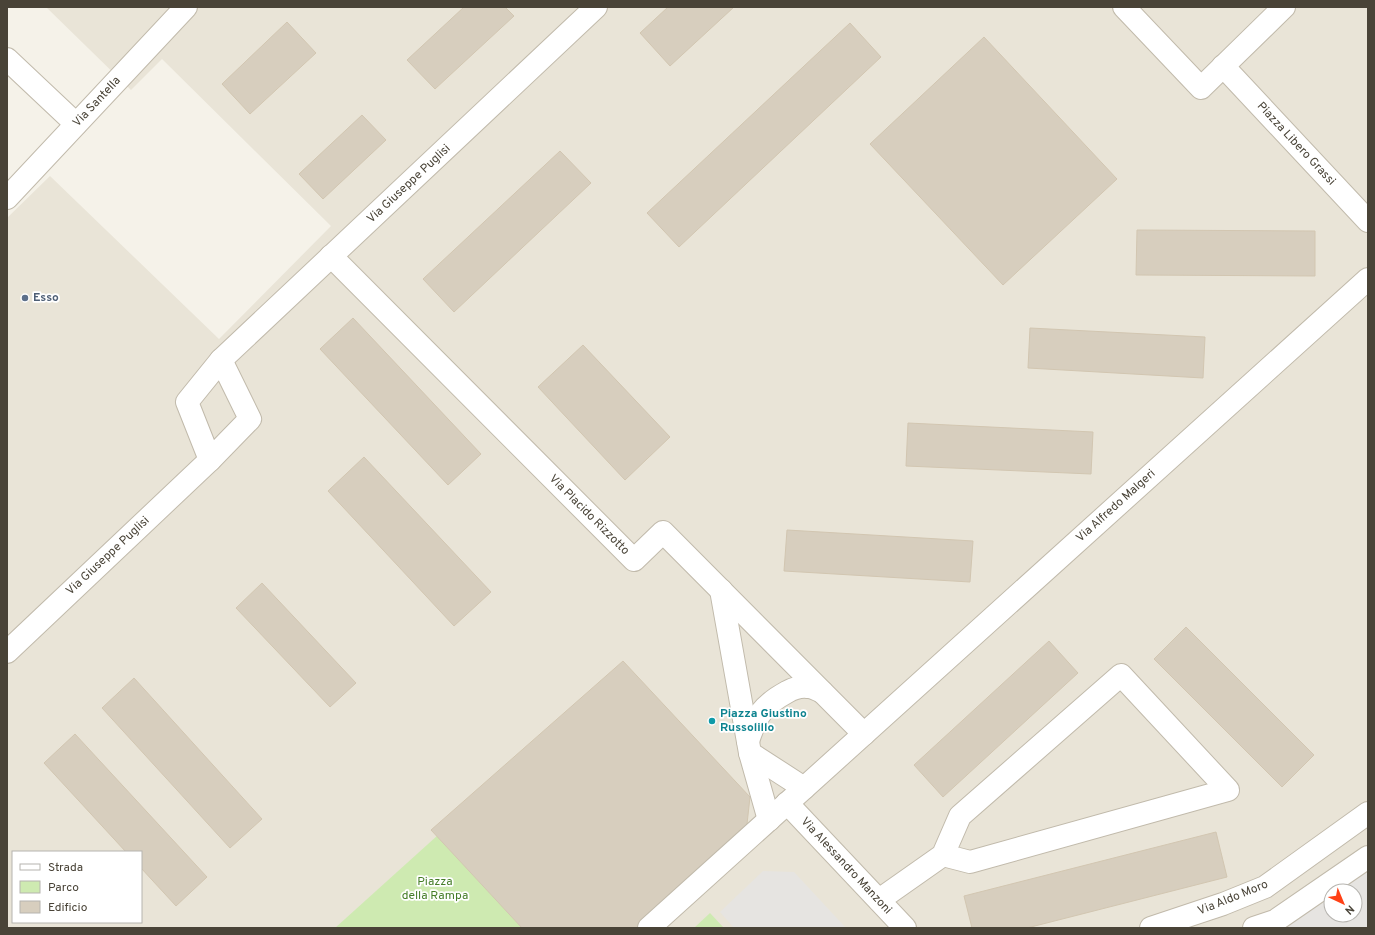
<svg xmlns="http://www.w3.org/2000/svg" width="1375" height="935" viewBox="0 0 1375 935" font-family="Overpass,sans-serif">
<rect width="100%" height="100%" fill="#f5f2e9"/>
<!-- residential -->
<path fill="#e9e4d7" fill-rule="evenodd" d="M46 7H1368V928H7V218L50 176 219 339 331 226 162 59 131 90ZM13 852H141V922H13ZM1331 891H1355V915H1331Z"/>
<!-- green -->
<g fill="#ceeab1">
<path d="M438 835 522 928H335Z"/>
<path d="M710 913 724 928H694Z"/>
</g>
<!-- parking -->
<g fill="#e6e4e1">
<path d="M1368 867V928H1277L1331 893V915H1355V891H1333Z"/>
<path d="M763 871 794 872 846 928H734L720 912Z"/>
</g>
<!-- building -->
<g fill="#d7cebe" stroke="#d2c6b1">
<path d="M464 7H505L514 16 435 89 407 60Z"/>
<path d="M668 7H734L670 66 640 33Z"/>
<path d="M287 22 316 53 250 114 222 84Z"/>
<path d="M850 23 881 57 679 247 647 213Z"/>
<path d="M984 37 1117 179 1003 285 870 144Z"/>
<path d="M362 115 386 140 323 199 299 174Z"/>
<path d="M560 151 591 183 454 312 423 279Z"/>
<path d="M1137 230 1315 231V276L1136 275Z"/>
<path d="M353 318 481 454 448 485 320 349Z"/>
<path d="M1030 328 1205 337 1203 378 1028 368Z"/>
<path d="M583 345 670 437 625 480 538 387Z"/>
<path d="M908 423 1093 432 1091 474 906 466Z"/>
<path d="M364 457 491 592 454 626 328 491Z"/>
<path d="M787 530 973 541 970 582 784 571Z"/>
<path d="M262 583 356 683 330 707 236 608Z"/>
<path d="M1186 627 1314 755 1282 787 1154 659Z"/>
<path d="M1049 641 1078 673 943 797 914 765Z"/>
<path d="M623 661 750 797 745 842 642 928H522L431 830Z"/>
<path d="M134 678 262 819 230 848 102 708Z"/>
<path d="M75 734 207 877 176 906 141 868V852H126L44 763Z"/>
<path d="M1216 832 1227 877 1027 928H972L964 896Z"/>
</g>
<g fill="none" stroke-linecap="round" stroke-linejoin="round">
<!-- minor casing -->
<g stroke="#c1baab" stroke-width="24">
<g id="minor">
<path d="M1124 7 1201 88 1284 7"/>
<path d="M7 59 76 124"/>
<path d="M1223 66 1368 221"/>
<path d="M7 198 186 7"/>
<path d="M331 256 634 560 663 532 864 734"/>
<path d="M221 360 596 7"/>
<path d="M221 360 250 419 210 460 187 402Z"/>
<path d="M721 590 750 753 804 788"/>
<path d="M7 652 210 460"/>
<path d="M748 741C756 716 763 705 787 692 792 689 801 686 808 687 812 687 818 690 822 692"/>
<path d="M750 753 769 820"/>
<path d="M787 803 905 928"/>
<path d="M879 900 943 855 960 816 1121 675 1228 790 970 862 943 855"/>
<path d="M649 928 1368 279"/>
<path d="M1151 928 1223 904 1265 887 1368 813"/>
<path d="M1254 928 1275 921 1368 857"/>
</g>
</g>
<!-- minor -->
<use href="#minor" stroke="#fff" stroke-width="22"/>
</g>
<!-- markers -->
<circle fill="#5c6f8a" stroke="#fff" stroke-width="1.5" cx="25" cy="298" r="4"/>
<circle fill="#0f9aa8" stroke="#fff" stroke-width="1.5" cx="712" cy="721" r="4"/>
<g text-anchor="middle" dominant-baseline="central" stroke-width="3.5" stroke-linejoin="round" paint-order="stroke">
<!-- street labels -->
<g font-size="12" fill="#494337" stroke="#fff">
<text transform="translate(97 102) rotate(-47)">Via Santella</text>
<text transform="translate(1296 144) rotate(47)">Piazza Libero Grassi</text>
<text transform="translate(409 184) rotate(-43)">Via Giuseppe Puglisi</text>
<text transform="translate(1116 506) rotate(-42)">Via Alfredo Malgeri</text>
<text transform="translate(589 515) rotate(45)">Via Placido Rizzotto</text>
<text transform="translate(108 556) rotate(-43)">Via Giuseppe Puglisi</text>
<text transform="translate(846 866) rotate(47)">Via Alessandro Manzoni</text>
<text transform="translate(1233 898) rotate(-22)">Via Aldo Moro</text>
</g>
<!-- service labels -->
<g font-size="12" font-weight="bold" fill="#4e5e75" stroke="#fff" text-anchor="start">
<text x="33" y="298">Esso</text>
</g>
<!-- culture labels -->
<g font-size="12" font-weight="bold" fill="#0d838f" stroke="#fff" text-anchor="start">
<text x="720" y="714">Piazza Giustino<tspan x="720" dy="14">Russolillo</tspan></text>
</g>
<!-- park labels -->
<g font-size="12" fill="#457d28" stroke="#fff">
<text x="435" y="882">Piazza<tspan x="435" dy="14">della Rampa</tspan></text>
</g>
</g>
<!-- border -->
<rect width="1375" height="935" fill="none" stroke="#494337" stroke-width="16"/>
<!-- legend -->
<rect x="12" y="851" width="130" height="72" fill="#ffffff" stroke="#b6b4af"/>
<rect x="20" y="864" width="20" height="6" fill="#ffffff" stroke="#b6b4af"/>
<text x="48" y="871" font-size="12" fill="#494337">Strada</text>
<rect x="20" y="881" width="20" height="12" fill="#ceeab1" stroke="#b6b4af"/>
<text x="48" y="891" font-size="12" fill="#494337">Parco</text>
<rect x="20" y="901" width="20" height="12" fill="#d7cebe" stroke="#b6b4af"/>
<text x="48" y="911" font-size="12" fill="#494337">Edificio</text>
<!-- north arrow -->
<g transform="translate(1343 903) rotate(136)"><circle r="19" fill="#ffffff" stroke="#b6b4af"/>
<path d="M0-3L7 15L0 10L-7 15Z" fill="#ff4116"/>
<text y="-6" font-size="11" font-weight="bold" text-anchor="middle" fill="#494337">N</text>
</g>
</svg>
